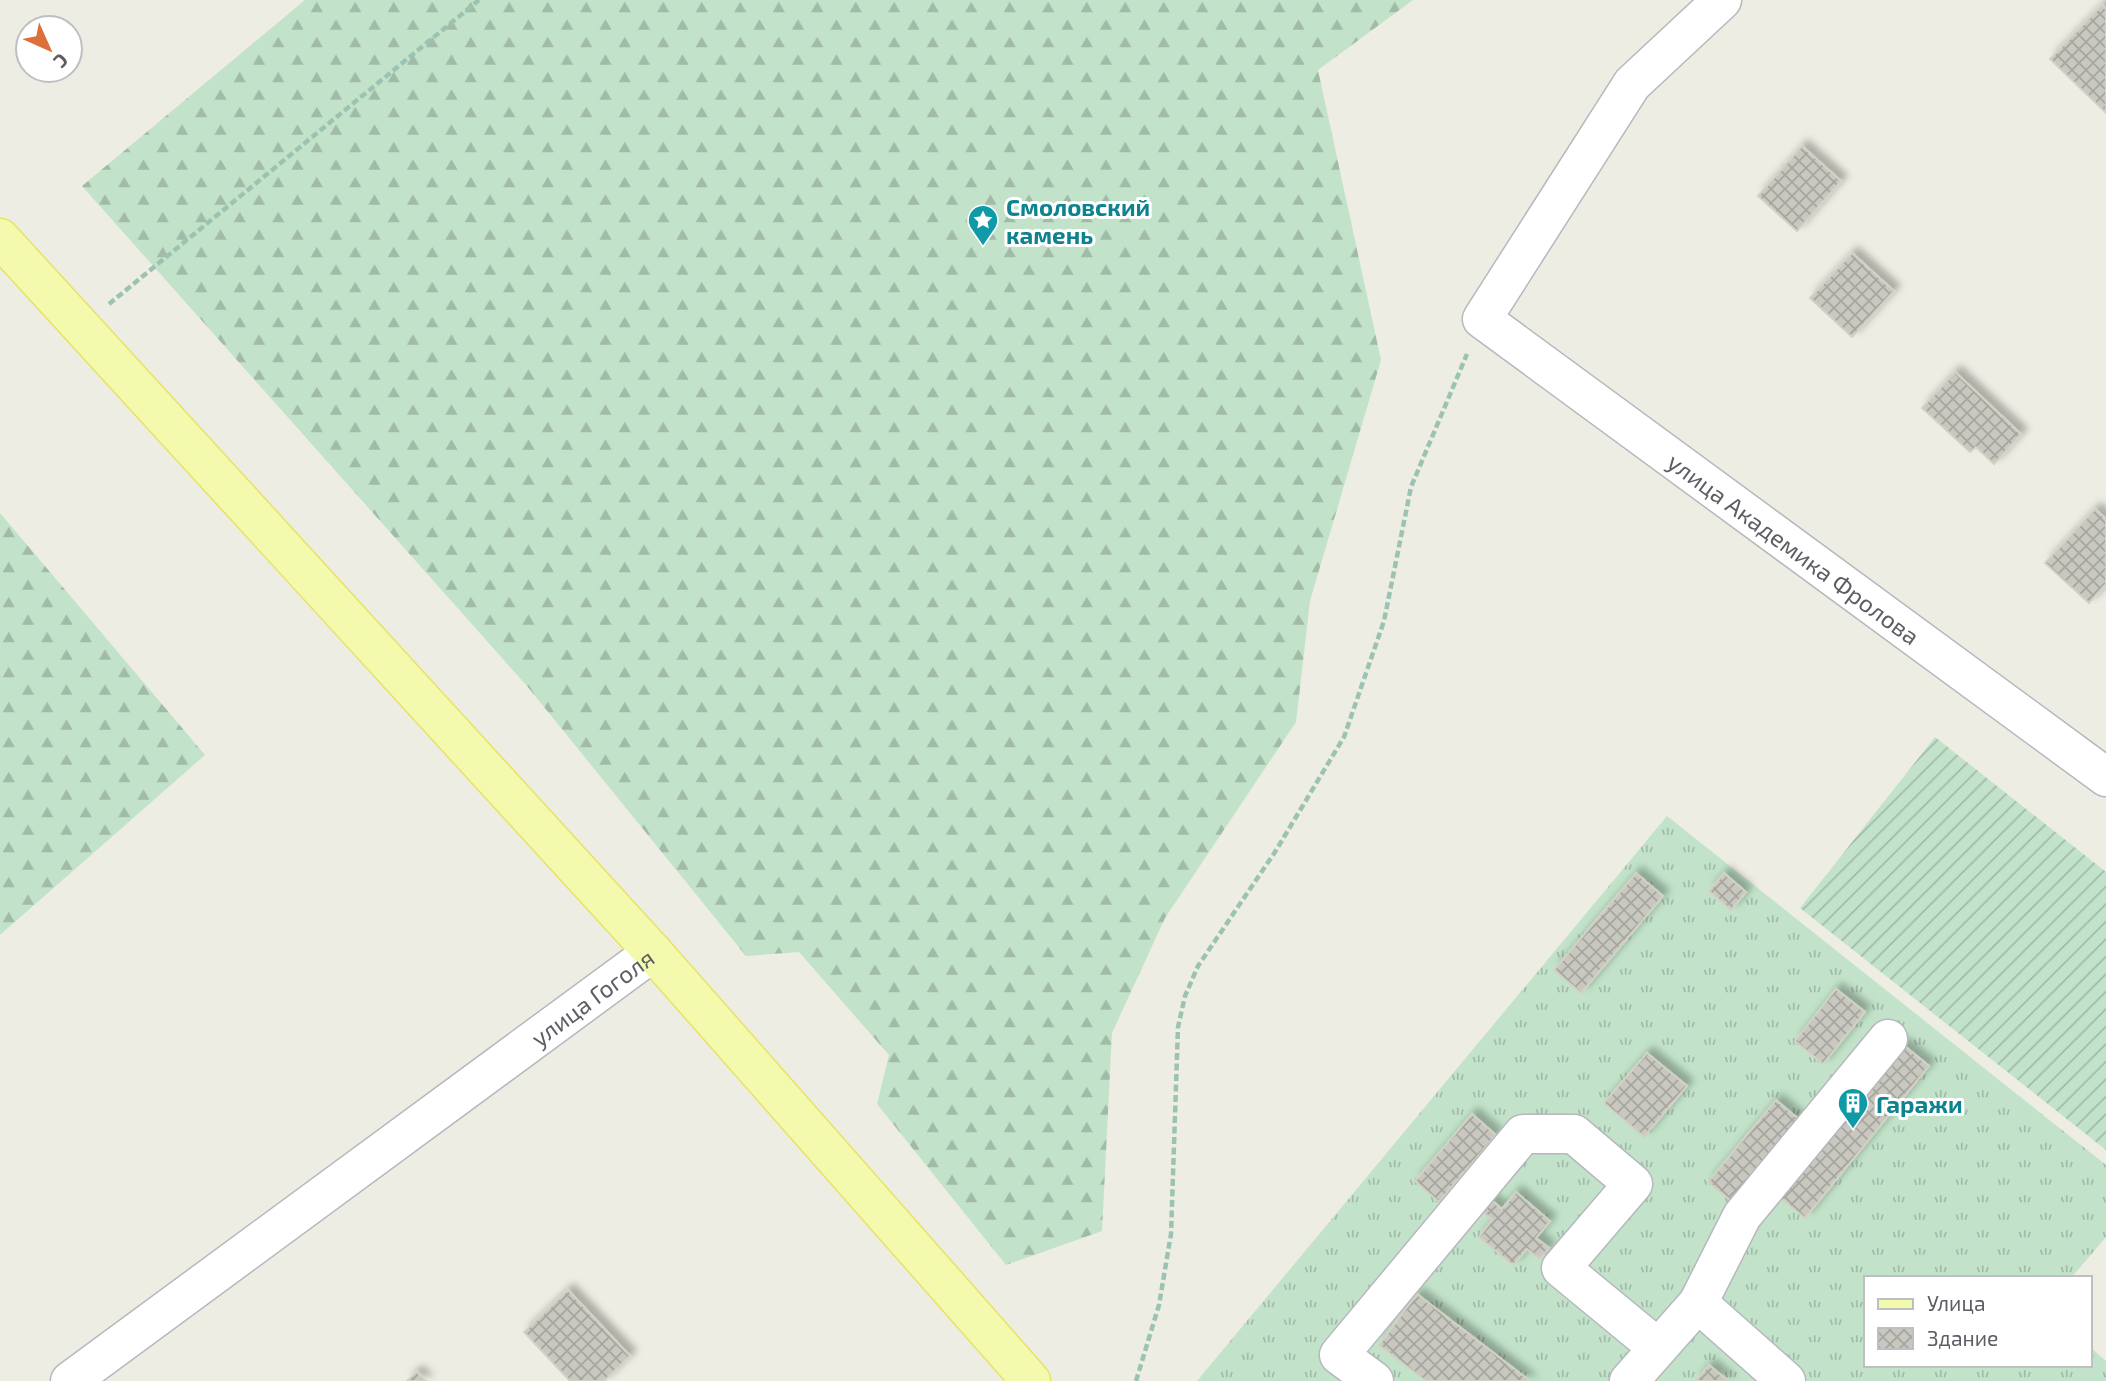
<svg xmlns="http://www.w3.org/2000/svg" width="2106" height="1381" viewBox="0 0 2106 1381" font-family="'Exo 2',sans-serif">
<defs>
<pattern id="grass-tufts" width="24" height="20" patternUnits="userSpaceOnUse" patternTransform="scale(1.75)"><rect width="24" height="20" fill="#c2e3ca"/><path d="M3 7l-1-3M5 7V3M7 7l1-3M15 17l-1-3M17 17v-4M19 17l1-3" fill="none" stroke="#a1bba8"/></pattern>
<pattern id="forest-firs" width="22" height="20" patternUnits="userSpaceOnUse" patternTransform="scale(1.75)"><rect width="22" height="20" fill="#c2e3ca"/><path d="M5 1l3.5 6h-7zM16 11l3.5 6h-7z" fill="#a1bba8"/></pattern>
<pattern id="garden-furrows" width="10" height="10" patternUnits="userSpaceOnUse" patternTransform="scale(1.75)"><rect width="10" height="10" fill="#c2e3ca"/><path d="M-1 1l2-2M0 10L10 0M9 11l2-2" fill="none" stroke="#a1bba8"/></pattern>
<pattern id="building-cross-hatch" width="8" height="8" patternUnits="userSpaceOnUse" patternTransform="scale(1.75)"><rect width="8" height="8" fill="#c9c8c0"/><path d="M0 0l8 8M0 8l8-8" fill="none" stroke="#a6a6a0"/></pattern>
<filter id="shadow"><feDropShadow dx="6" dy="-6" stdDeviation="3.5" flood-color="#0004"/></filter>
</defs>
<rect width="100%" height="100%" fill="#edede4"/>
<!-- grass -->
<path fill="url(#grass-tufts)" d="M1667 816 2106 1165V1237L2071 1278H1866V1365H2090V1347L2106 1361V1381H1197Z"/>
<!-- forest -->
<g fill="url(#forest-firs)">
<path d="M305 0H1413L1318 70 1381 360 1310 601 1296 722 1165 918 1112 1033 1102 1231 1006 1265 877 1104 889 1055 799 952 746 956 527 686 82 186Z"/>
<path d="M0 513 205 755 0 935Z"/>
</g>
<!-- garden -->
<path fill="url(#garden-furrows)" d="M1935 737 2106 872V1150L1800 908Z"/>
<!-- building -->
<g fill="url(#building-cross-hatch)" stroke="#d2d1c3" stroke-width="2" filter="url(#shadow)">
<path d="M2102 5 2106 9V113L2050 59Z"/>
<path d="M1802 146 1841 181 1797 231 1758 196Z"/>
<path d="M1852 253 1894 291 1852 337 1810 298Z"/>
<path d="M1955 372 2021 434 1994 464 1976 447 1970 452 1922 408Z"/>
<path d="M2095 509 2106 519V584L2089 603 2045 563Z"/>
<path d="M1636 873 1663 896 1581 993 1554 970Z"/>
<path d="M1724 873 1746 892 1731 910 1709 891Z"/>
<path d="M1836 989 1865 1012 1823 1064 1795 1041Z"/>
<path d="M1901 1043 1929 1066 1805 1218 1777 1195Z"/>
<path d="M1647 1053 1687 1086 1644 1137 1604 1103Z"/>
<path d="M1776 1100 1802 1122 1735 1204 1708 1182Z"/>
<path d="M1472 1114 1496 1135 1439 1202 1415 1181Z"/>
<path d="M1516 1192 1550 1221 1536 1238 1549 1248 1540 1259 1527 1249 1513 1265 1479 1237 1492 1220 1480 1209 1489 1198 1502 1209Z"/>
<path d="M568 1290 630 1356 604 1381H570L524 1332Z"/>
<path d="M1417 1294 1530 1381H1426L1379 1345Z"/>
<path d="M1709 1365 1728 1381H1696Z"/>
<path d="M417 1372 426 1381H407Z"/>
</g>
<g fill="none" stroke-linecap="round" stroke-linejoin="round">
<!-- minor casing -->
<g stroke="#b6b8bd" stroke-width="41">
<g id="minor">
<path id="s1" d="M1722 0 1632 84 1482 319 2106 777"/>
<path d="M1698 1303 1742 1216 1888 1039"/>
<path id="s2" d="M70 1381 653 952"/>
<path d="M1374 1381 1339 1355 1523 1134H1574L1633 1184 1561 1268 1658 1348"/>
<path d="M1629 1381 1698 1303 1786 1381"/>
</g>
</g>
<!-- major casing -->
<g stroke="#e8e363" stroke-width="41">
<path id="major" d="M0 238 653 952 1031 1381"/>
</g>
<!-- path -->
<g stroke="#9cc3b1" stroke-width="4.5" stroke-dasharray="7 3.5" stroke-linecap="butt">
<path d="M109 304 479 0"/>
<path d="M1136 1381 1159 1305 1171 1234 1178 1027 1185 996 1198 966 1275 852 1344 737 1384 621 1411 487 1467 354"/>
</g>
<!-- minor -->
<use href="#minor" stroke="#fff" stroke-width="38"/>
<!-- major -->
<use href="#major" stroke="#f3f9ad" stroke-width="38"/>
</g>
<!-- icons -->
<defs>
<g id="sight-pin" transform="scale(1.575)"><path d="M0 17L-7.5 6A9.5 9.5 0 1 1 7.5 6Z" fill="#0f9aa8" stroke="#fff"/><path d="M0-6L1.8-2.2L6-1.7L2.9 1.2L3.7 5.4L0 3.3L-3.7 5.4L-2.9 1.2L-6-1.7L-1.8-2.2Z" fill="#fff"/></g>
<g id="building-pin" transform="scale(1.575)"><path d="M0 17L-7.5 6A9.5 9.5 0 1 1 7.5 6Z" fill="#0f9aa8" stroke="#fff"/><path d="M-4-6H4V6H1V3H-1V6H-4ZM-2.5-4.3h1.7v1.8h-1.7ZM.8-4.3h1.7v1.8H.8ZM-2.5-1h1.7V.8h-1.7ZM.8-1h1.7V.8H.8Z" fill="#fff"/></g>
</defs>
<g fill-rule="evenodd">
<use href="#sight-pin" x="983" y="220"/>
<use href="#building-pin" x="1853" y="1103"/>
</g>
<g text-anchor="middle" dominant-baseline="central" stroke-width="6" stroke-linejoin="round" paint-order="stroke">
<!-- culture labels -->
<g font-size="24" font-weight="bold" fill="#0d838f" stroke="#fff" text-anchor="start">
<text x="1006" y="206">Смоловский<tspan x="1006" dy="28">камень</tspan></text>
<text x="1876" y="1103">Гаражи</text>
</g>
<!-- street labels -->
<g font-size="24" fill="#5c5e64" stroke="#fff">
<text stroke="none"><textPath href="#s1" startOffset="789">улица Академика Фролова</textPath></text>
<text stroke="none"><textPath href="#s2" startOffset="648">улица Гоголя</textPath></text>
</g>
</g>
<!-- legend -->
<rect x="1864" y="1276" width="228" height="91" fill="#ffffff" stroke="#bebfc1" stroke-width="2"/>
<rect x="1878" y="1299" width="35" height="10" fill="#f3f9ad" stroke="#bebfc1" stroke-width="2"/>
<text x="1927" y="1311" font-size="21" fill="#5c5e64">Улица</text>
<rect x="1878" y="1328" width="35" height="21" fill="url(#building-cross-hatch)" stroke="#bebfc1" stroke-width="2"/>
<text x="1927" y="1346" font-size="21" fill="#5c5e64">Здание</text>
<!-- north arrow -->
<g transform="translate(49 49) rotate(135)"><circle r="33" fill="#ffffff" stroke="#bebfc1" stroke-width="2"/>
<path d="M0-5L12 26L0 18L-12 26Z" fill="#dd6f3a"/>
<text y="-10" font-size="19" font-weight="bold" text-anchor="middle" fill="#5c5e64">С</text>
</g>
</svg>
